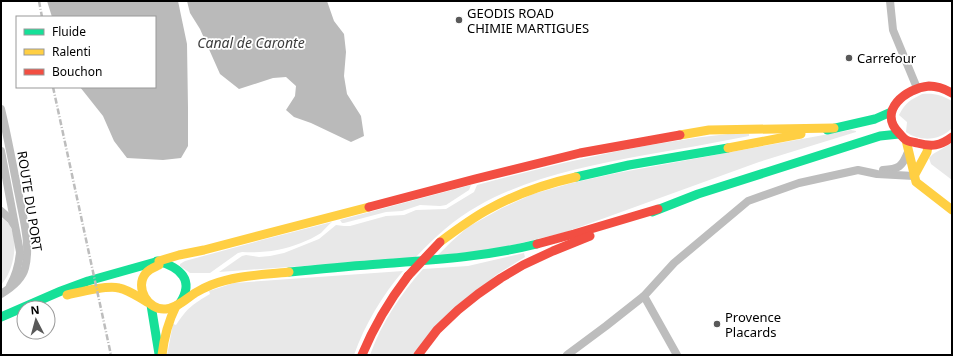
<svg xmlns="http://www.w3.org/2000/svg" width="953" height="356" viewBox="0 0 953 356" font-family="'Noto Sans',sans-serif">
<rect width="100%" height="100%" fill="#fff"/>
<!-- green -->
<g fill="#e8e8e8">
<path d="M922 94C935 93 941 95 952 101V128C940 141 920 142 906 132L907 122 899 115C905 103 910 100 922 94Z"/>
<path d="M851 130 856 131V132L759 162 566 232 497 249 437 256 451 242 468 227 502 208 533 194 572 183 617 173Z"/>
<path d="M728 134H749V136C714 143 679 149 645 155 587 166 529 177 478 206 454 219 434 238 415 258L219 272 242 256 246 255 259 257 270 256 284 253 319 239 336 225 344 226H350L386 216 404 215 416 210 446 209 474 192 477 185C559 163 643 143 728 134Z"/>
<path d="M952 143V180L931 164 929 158 933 154Z"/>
<path d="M471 185 469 190 446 205 440 206 420 205 402 211 386 212 344 223H342L340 220Z"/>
<path d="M1 217C3 219 6 221 8 223 20 239 14 271 1 285Z"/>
<path d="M332 222C328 225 325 229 321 233 315 237 308 240 301 243 280 251 264 253 242 252L238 253 210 273H190L180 266V264L185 261 262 240Z"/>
<path d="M524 253 525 257 496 275 413 355H370C382 322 400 295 423 269L468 266Z"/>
<path d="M403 271C382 296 365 324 354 355H167L173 324 176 325C187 308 193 304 210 294L209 291 234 283Z"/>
</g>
<!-- water -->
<g fill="#bababa">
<path d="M47 1H178L187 44 188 108V146L181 158 163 160 127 158 114 141 103 116 80 87H155V17H52Z"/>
<path d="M187 1H327L334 21 344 34 346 52 344 76 347 94 361 116 364 136 351 142 311 123 294 117 286 110 295 96 296 86 286 77 273 78 239 89 220 74 200 29 190 13Z"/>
</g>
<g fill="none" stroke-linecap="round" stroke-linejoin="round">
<!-- street -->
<g stroke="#bdbdbd" stroke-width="8">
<path d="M890 1 893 30 917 88"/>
<path d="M1 109C8 138 13 167 19 196 23 218 31 245 25 268 22 280 11 288 1 294"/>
<path d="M1 151 20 252C19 264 16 275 10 286"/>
<path d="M883 170C899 169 902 167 908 152"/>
<path d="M1 211 11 220 14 225"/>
<path d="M644 296 677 355"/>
<path d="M567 355 606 326 644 296 674 263 748 201 799 183 858 170 877 174 914 176"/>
</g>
<!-- fast -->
<g stroke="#16e098" stroke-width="9">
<path d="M827 130 875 119 891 112"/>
<path d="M576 177 629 165 728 148"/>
<path d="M652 212 698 194 880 136 899 134"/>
<path d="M157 261C180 267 195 280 180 303"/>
<path d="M289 272C320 269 350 266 380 264 433 260 485 257 537 244"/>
<path d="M151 305 159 354"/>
<path d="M1 317 61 291 88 281 159 261"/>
</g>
<!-- slow -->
<g stroke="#ffcf43" stroke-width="9">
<path d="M680 135 709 130 834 128"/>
<path d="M906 140 916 182 952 210"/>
<path d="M728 148 801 134"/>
<path d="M914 176 927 152 928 146"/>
<path d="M440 242C456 230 472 218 489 209 516 194 545 184 576 177"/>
<path d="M159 261 179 255 204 250 369 207"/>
<path d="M159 265C155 267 149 269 146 273 134 287 148 311 166 309 177 308 186 299 195 293 200 290 206 287 211 285 236 275 264 275 289 272"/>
<path d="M67 295C81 292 106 285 119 288 129 290 138 297 147 302"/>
<path d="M162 355C164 338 168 322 176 306"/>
</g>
<!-- jam -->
<g stroke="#f24e42" stroke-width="9">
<path d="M952 93C945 89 937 86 929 86 906 88 877 111 899 133 901 135 903 138 906 140 909 142 914 142 917 143 932 147 940 146 952 137"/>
<path d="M369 207 475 179 580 153 680 135"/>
<path d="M537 244 574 234 658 209"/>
<path d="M362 355C374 326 389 301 408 276"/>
<path d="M418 355 437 330 458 310 478 294 501 278 523 265 553 251 590 236"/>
</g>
<!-- rail -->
<g stroke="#bdbdbd" stroke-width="2.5" stroke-dasharray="6 2 1 2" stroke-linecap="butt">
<path d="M39 1 42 17"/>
<path d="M53 87 111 355"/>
</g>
<!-- jam-bridge -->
<path stroke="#f24e42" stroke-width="9" d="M408 276 440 242"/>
</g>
<!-- markers -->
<g fill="#595959" stroke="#fff" stroke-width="1.5">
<circle cx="459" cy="20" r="4"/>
<circle cx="849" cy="58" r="4"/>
<circle cx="717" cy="324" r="4"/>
</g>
<g text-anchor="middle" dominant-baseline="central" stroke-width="3.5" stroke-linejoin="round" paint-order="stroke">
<!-- poi labels -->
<g font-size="13" fill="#000" stroke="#fff" text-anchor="start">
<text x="467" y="13">GEODIS ROAD<tspan x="467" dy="15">CHIMIE MARTIGUES</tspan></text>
<text x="857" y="58">Carrefour</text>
<text x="725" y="317">Provence<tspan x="725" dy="15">Placards</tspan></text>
</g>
<!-- street labels -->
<g font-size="13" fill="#000" stroke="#fff">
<text transform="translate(30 201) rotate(81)">ROUTE DU PORT</text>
</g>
<!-- water labels -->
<g font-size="14" font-style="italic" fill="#3d3d3d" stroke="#fff">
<text x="251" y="42">Canal de Caronte</text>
</g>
</g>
<!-- border -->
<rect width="953" height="356" fill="none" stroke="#000000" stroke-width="4"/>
<!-- legend -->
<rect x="16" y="16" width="140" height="72" fill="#ffffff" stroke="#999999"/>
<rect x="24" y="29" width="20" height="6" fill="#16e098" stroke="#999999"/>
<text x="52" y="36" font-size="12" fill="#000000">Fluide</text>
<rect x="24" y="49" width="20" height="6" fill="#ffcf43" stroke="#999999"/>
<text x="52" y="56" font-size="12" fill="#000000">Ralenti</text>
<rect x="24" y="69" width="20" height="6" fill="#f24e42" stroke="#999999"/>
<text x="52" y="76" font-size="12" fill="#000000">Bouchon</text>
<!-- north arrow -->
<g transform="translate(36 320) rotate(354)"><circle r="19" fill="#ffffff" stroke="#999999"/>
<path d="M0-3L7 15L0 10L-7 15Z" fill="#595959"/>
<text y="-6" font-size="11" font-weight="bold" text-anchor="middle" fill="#000000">N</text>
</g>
</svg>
